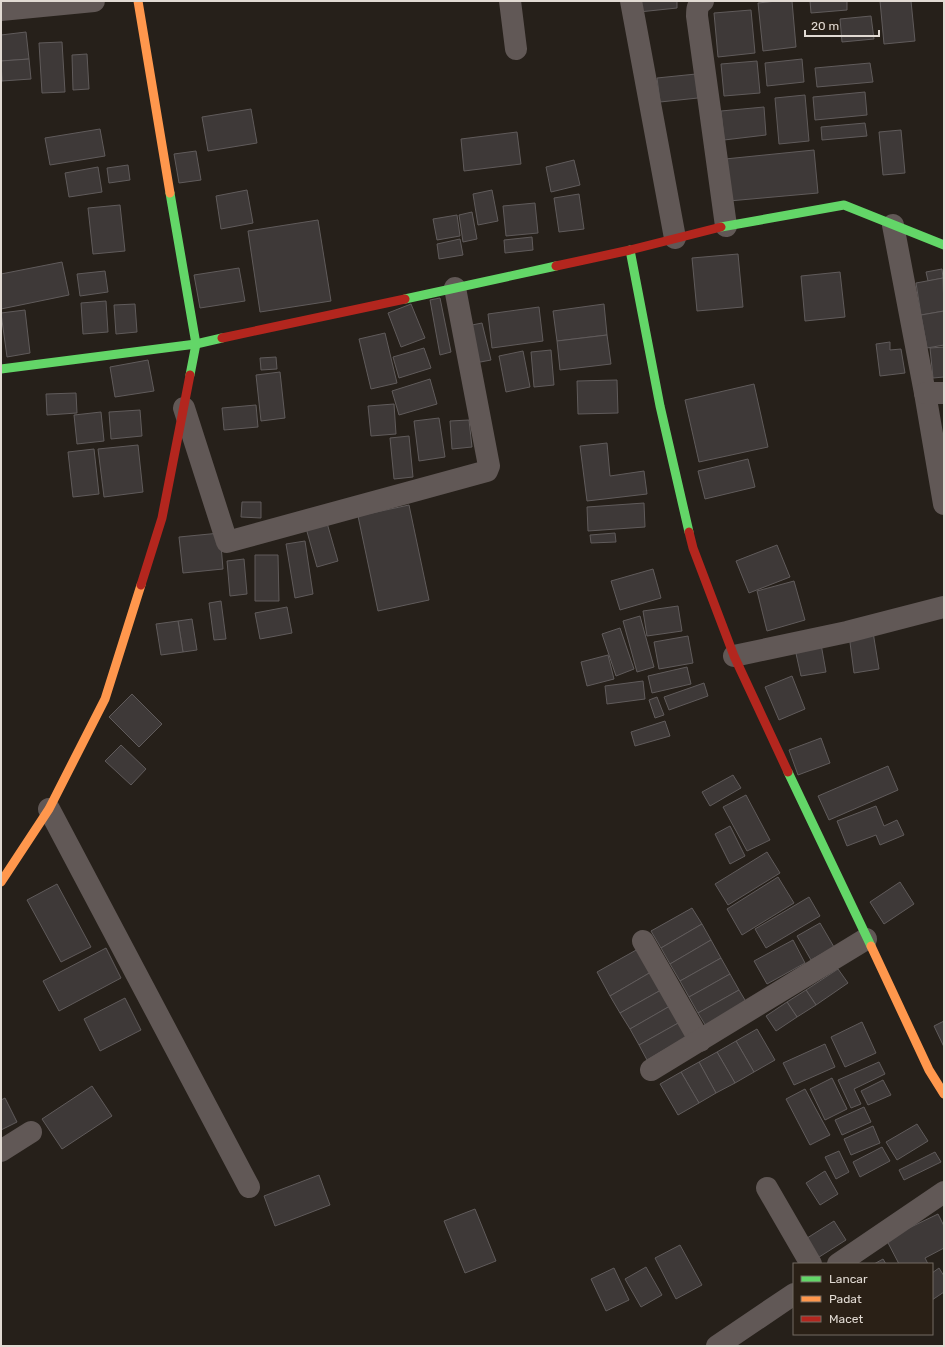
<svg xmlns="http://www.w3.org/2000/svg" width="945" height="1347" viewBox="0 0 945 1347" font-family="Rubik,sans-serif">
<rect width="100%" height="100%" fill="#26201a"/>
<!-- building -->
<g fill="#3e3938" stroke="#605b5b">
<path d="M638 1H677V8L639 12Z"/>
<path d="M777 1H792L796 47 763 51 758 3Z"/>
<path d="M810 1H847V10L811 13Z"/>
<path d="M880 1H911L915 41 884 44Z"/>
<path d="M751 10 755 53 718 57 714 13Z"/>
<path d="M871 16 874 39 842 42 840 19Z"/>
<path d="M26 32 29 59 1 61V35Z"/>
<path d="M62 42 65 92 42 93 39 43Z"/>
<path d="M87 54 89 89 73 90 72 55Z"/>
<path d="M29 59 31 79 2 81 1 61Z"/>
<path d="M802 59 804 82 767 86 765 63Z"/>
<path d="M757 61 760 93 724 96 721 64Z"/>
<path d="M870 63 873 82 817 87 815 68Z"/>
<path d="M696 74 698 98 660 102 657 78Z"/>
<path d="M865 92 867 115 815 120 813 97Z"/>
<path d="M805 95 809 141 779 144 775 98Z"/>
<path d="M764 107 766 135 724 140 721 111Z"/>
<path d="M251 109 257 143 208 151 202 117Z"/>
<path d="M865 123 867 136 822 140 821 127Z"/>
<path d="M100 129 105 156 50 165 45 138Z"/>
<path d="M901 130 905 173 883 175 879 132Z"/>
<path d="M517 132 521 164 464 171 461 139Z"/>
<path d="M814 150 818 193 729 201 725 159Z"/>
<path d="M196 151 201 180 179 183 174 154Z"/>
<path d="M574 160 580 185 551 192 546 167Z"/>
<path d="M128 165 130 180 109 183 107 168Z"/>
<path d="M98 167 102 192 69 197 65 173Z"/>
<path d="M247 190 253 223 221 229 216 196Z"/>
<path d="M492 190 498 221 478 225 473 194Z"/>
<path d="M579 194 584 229 559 232 554 198Z"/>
<path d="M535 203 538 233 506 236 503 206Z"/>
<path d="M120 205 125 251 93 254 88 208Z"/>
<path d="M472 212 477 239 463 242 459 215Z"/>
<path d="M457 215 460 236 437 240 433 219Z"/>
<path d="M318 220 331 301 260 312 248 231Z"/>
<path d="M532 237 533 250 505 253 504 240Z"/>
<path d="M460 239 463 255 439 259 437 244Z"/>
<path d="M738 254 743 307 697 311 692 258Z"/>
<path d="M62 262 69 295 1 309V274Z"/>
<path d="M239 268 245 301 200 308 194 275Z"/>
<path d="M942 269 943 278 928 281 926 272Z"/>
<path d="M105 271 108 292 80 296 77 274Z"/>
<path d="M840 272 845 317 805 321 801 276Z"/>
<path d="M943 278 944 311 921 315 916 283Z"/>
<path d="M440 298 451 352 440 355 430 300Z"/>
<path d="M106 301 108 332 83 334 81 303Z"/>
<path d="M135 304 137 332 116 334 114 305Z"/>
<path d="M411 304 425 338 401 347 388 313Z"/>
<path d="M604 304 607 335 557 341 553 311Z"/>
<path d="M539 307 543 341 492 348 488 314Z"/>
<path d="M25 310 30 353 7 357 1 313Z"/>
<path d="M944 311V345L927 348 921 315Z"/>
<path d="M482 323 491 360 475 363 467 326Z"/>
<path d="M385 333 397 383 371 389 359 339Z"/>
<path d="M607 335 611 364 560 370 557 341Z"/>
<path d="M890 342V350L901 349 905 373 880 376 876 344Z"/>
<path d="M944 347V377L933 378 930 348Z"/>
<path d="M424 348 431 368 399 378 393 357Z"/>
<path d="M551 350 554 385 534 387 531 352Z"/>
<path d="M523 351 530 387 506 392 499 356Z"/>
<path d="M276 357 277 369 261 370 260 358Z"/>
<path d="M148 360 154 391 115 397 110 367Z"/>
<path d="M280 372 285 418 261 421 256 375Z"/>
<path d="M430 379 437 404 399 415 392 391Z"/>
<path d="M617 380 618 413 578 414 577 381Z"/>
<path d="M754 384 768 447 699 462 685 400Z"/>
<path d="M76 393 77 413 47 415 46 394Z"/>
<path d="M394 404 396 434 371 436 368 406Z"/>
<path d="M256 405 258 427 224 430 222 408Z"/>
<path d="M140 410 142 436 111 439 109 412Z"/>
<path d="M101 412 104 441 77 444 74 415Z"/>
<path d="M439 418 445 457 419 461 414 421Z"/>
<path d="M469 420 472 447 452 449 450 421Z"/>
<path d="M409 436 413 477 394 479 390 438Z"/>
<path d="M607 443 610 476 644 471 647 494 587 501 580 446Z"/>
<path d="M138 445 143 492 104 497 98 449Z"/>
<path d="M94 449 99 494 73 497 68 452Z"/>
<path d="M748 459 755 487 705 499 698 471Z"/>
<path d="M242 502H261V518L241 517Z"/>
<path d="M644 503 645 527 588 531 587 507Z"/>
<path d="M409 505 429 600 378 611 358 516Z"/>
<path d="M327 523 338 561 317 567 306 528Z"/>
<path d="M220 533 223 569 183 573 179 537Z"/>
<path d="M615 533 616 542 591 543 590 535Z"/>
<path d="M305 541 313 594 295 598 286 544Z"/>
<path d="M777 545 790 577 749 593 736 561Z"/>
<path d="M255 555H278L279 601H255Z"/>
<path d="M244 559 247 594 230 596 227 561Z"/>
<path d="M653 569 661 598 620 610 611 581Z"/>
<path d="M794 581 805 620 767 631 757 591Z"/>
<path d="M221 601 226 639 214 640 209 603Z"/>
<path d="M678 606 682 631 647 636 643 611Z"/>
<path d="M287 607 292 633 260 639 255 613Z"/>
<path d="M640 616 654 667 637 672 623 621Z"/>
<path d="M192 619 197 650 183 652 178 621Z"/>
<path d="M178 621 183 652 161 655 156 624Z"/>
<path d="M620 628 634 669 616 676 602 634Z"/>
<path d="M873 632 879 669 854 673 849 635Z"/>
<path d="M688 636 693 663 659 669 654 642Z"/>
<path d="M821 644 826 672 801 676 795 649Z"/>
<path d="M608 655 614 679 587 686 581 662Z"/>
<path d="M687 667 691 684 652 693 648 676Z"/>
<path d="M792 676 805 709 779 720 765 687Z"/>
<path d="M643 681 645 699 607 704 605 686Z"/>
<path d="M704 683 708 696 669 710 664 697Z"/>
<path d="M132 694 162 724 139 747 109 717Z"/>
<path d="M657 697 664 715 655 718 649 700Z"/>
<path d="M665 721 670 736 635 746 631 732Z"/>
<path d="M821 738 830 763 798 775 789 750Z"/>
<path d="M121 745 146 769 131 785 105 761Z"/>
<path d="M888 766 898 790 829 820 818 796Z"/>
<path d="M733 775 741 788 710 806 702 792Z"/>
<path d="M746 795 770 840 747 851 723 807Z"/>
<path d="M876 806 884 826 897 820 904 835 880 845 876 835 847 846 837 821Z"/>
<path d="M730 826 745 856 730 864 715 834Z"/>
<path d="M767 852 780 873 728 905 715 884Z"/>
<path d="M778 877 794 903 742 935 727 909Z"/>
<path d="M900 882 914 904 884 924 870 902Z"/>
<path d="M57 884 91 947 61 962 27 900Z"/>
<path d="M809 897 820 916 766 948 755 929Z"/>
<path d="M692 908 702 924 661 948 651 931Z"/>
<path d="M820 923 834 947 811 960 797 936Z"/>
<path d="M702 924 711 940 670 964 661 948Z"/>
<path d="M711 940 721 958 680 981 670 964Z"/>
<path d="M793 940 805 963 767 984 754 961Z"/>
<path d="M106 948 121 978 59 1011 43 981Z"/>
<path d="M638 949 651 972 610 996 597 972Z"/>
<path d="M721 958 730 974 689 997 680 981Z"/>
<path d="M838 969 848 983 816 1005 806 990Z"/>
<path d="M651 972 661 990 620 1013 610 996Z"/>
<path d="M730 974 739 990 698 1013 689 997Z"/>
<path d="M661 990 670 1006 630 1029 620 1013Z"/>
<path d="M739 990 748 1005 707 1028 698 1013Z"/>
<path d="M806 990 816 1005 797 1017 787 1002Z"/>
<path d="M125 998 141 1030 100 1051 84 1019Z"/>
<path d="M787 1002 797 1017 776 1031 766 1016Z"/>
<path d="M670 1006 680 1022 639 1045 630 1029Z"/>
<path d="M944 1021V1047L934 1026Z"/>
<path d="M680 1022 688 1036 647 1060 639 1045Z"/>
<path d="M862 1022 876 1053 845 1067 831 1037Z"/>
<path d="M757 1029 775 1060 754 1072 736 1041Z"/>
<path d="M736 1041 754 1072 735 1083 717 1052Z"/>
<path d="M825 1044 835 1067 794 1085 783 1063Z"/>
<path d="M717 1052 735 1083 716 1093 699 1062Z"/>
<path d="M699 1062 716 1093 699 1103 681 1072Z"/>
<path d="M879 1062 885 1074 854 1089 861 1104 851 1108 838 1080Z"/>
<path d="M681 1072 699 1103 678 1115 660 1084Z"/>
<path d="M832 1078 847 1109 825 1120 810 1089Z"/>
<path d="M883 1080 891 1095 868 1105 861 1091Z"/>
<path d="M92 1086 112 1116 62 1149 42 1119Z"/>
<path d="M805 1089 830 1135 810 1145 786 1099Z"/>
<path d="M5 1098 17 1122 1 1130V1100Z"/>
<path d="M864 1107 871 1122 842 1135 835 1120Z"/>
<path d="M917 1124 928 1141 897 1160 886 1142Z"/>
<path d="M873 1126 880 1143 851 1155 844 1139Z"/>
<path d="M882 1147 890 1161 860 1177 853 1162Z"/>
<path d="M839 1151 849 1172 836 1179 825 1157Z"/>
<path d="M935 1152 941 1162 904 1180 899 1170Z"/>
<path d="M825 1171 838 1194 820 1205 806 1183Z"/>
<path d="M319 1175 330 1205 275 1226 264 1196Z"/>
<path d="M475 1209 496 1261 465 1273 444 1221Z"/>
<path d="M938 1214 944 1226V1248L925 1258 928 1264H899L886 1239Z"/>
<path d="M834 1221 846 1240 816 1259 804 1240Z"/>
<path d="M680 1245 702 1285 676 1299 655 1258Z"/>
<path d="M883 1259 886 1264H874Z"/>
<path d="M646 1267 662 1295 641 1307 625 1279Z"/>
<path d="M614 1268 629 1300 606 1311 591 1279Z"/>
<path d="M939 1268 944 1276V1292L932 1300V1273Z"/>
</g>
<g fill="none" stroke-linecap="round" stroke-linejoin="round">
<!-- street -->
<g stroke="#615856" stroke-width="22">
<path d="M510 1 516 49"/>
<path d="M631 1 675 238"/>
<path d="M703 1C697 5 697 10 697 16L726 226"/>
<path d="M1 10 94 1"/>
<path d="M893 225 925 393 944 504"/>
<path d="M925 393H944"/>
<path d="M184 408 227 542 487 471 489 466 455 288"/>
<path d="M734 656 847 632 944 607"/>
<path d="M49 809 249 1187"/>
<path d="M643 941 700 1041"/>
<path d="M651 1070 866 939"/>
<path d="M1 1151 31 1132"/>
<path d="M767 1188 811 1264"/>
<path d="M838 1264 944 1192"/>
<path d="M717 1346 794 1294"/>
</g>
<!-- fast -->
<g stroke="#63d668" stroke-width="9">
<path d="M170 193 196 344 190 375"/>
<path d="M721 227 844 205 944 245"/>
<path d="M630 250 660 406 689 532"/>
<path d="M405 299 556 266"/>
<path d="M1 369 196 344 222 338"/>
<path d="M788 772 871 946"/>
</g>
<!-- slow -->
<g stroke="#ff974d" stroke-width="9">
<path d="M138 1 170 193"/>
<path d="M1 882 49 809 105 699 141 585"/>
<path d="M871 946 929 1070 944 1094"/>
</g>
<!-- jam -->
<g stroke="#b3261e" stroke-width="9">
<path d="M556 266 630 250 721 227"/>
<path d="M222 338 405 299"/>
<path d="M689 532 693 548 734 656 788 772"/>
<path d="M141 585 162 518 190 375"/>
</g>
</g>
<!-- border -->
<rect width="945" height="1347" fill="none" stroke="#e1dad3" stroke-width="4"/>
<!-- legend -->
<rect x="793" y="1263" width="140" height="72" fill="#2a2016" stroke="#736a62"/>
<rect x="801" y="1276" width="20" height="6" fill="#63d668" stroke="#736a62"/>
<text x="829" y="1283" font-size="12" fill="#e1dad3">Lancar</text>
<rect x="801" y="1296" width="20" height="6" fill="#ff974d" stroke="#736a62"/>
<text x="829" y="1303" font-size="12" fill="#e1dad3">Padat</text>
<rect x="801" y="1316" width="20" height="6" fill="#b3261e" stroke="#736a62"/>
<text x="829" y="1323" font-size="12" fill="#e1dad3">Macet</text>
<!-- scale -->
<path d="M805 30v6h74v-6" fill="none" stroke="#e1dad3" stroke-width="2"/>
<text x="811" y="30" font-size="12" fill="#e1dad3" stroke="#2a2016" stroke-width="3" paint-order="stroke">20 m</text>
</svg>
